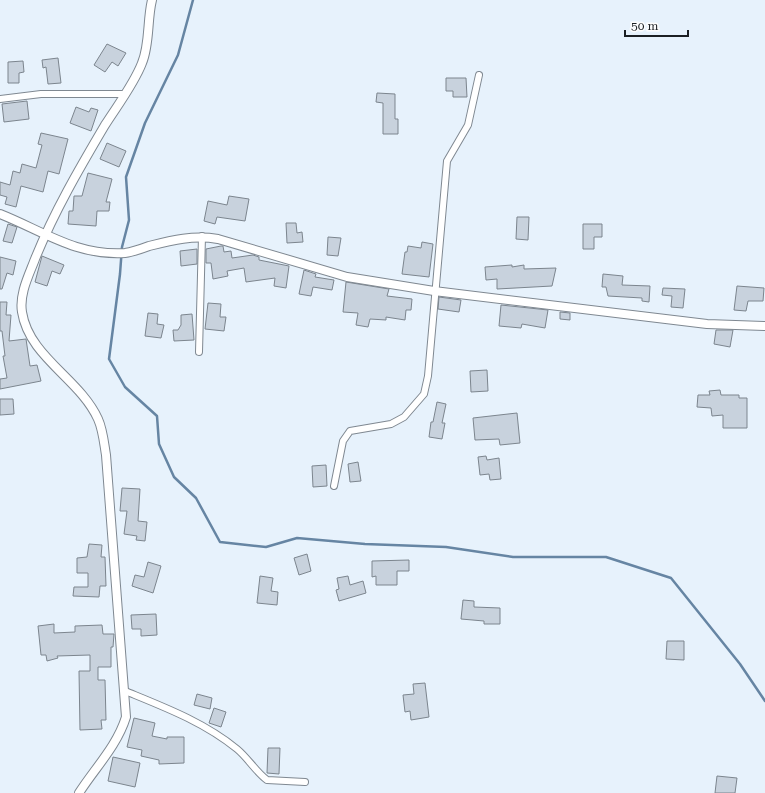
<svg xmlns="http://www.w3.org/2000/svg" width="765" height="793" viewBox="0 0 765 793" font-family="'Roboto Serif',serif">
<rect width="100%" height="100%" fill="#e7f2fc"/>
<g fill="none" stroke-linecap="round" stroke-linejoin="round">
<!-- stream -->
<path stroke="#6685a3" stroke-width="2.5" d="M193 0 178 55 145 123 126 177 129 220 122 247 120 274 109 359 125 387 157 416 159 444 174 477 196 498 220 542 266 547 297 538 365 544 446 547 513 557H606L671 578 740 664 765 701"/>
</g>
<!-- building -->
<g fill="#c8d2dd" stroke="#7c858e">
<path d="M107 44 126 53 118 66 112 62 105 72 94 65Z"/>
<path d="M58 58 61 83 48 84 46 67 43 68 42 60Z"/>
<path d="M23 61 24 72 19 73V83H8V62Z"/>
<path d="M446 78H466L467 97H453V91H446Z"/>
<path d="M377 93 395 94V119H398V134H383V103L376 102Z"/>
<path d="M27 101 29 119 4 122 2 104Z"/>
<path d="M76 107 89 112 91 108 98 110 91 131 70 123Z"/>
<path d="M41 133 68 139 59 174 48 171 43 192 21 186 16 207 5 204 7 197 0 195V182L10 185 13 171 20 173 22 164 36 168 42 145 38 144Z"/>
<path d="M107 143 126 151 119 167 100 159Z"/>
<path d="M88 173 112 179 106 202H110L109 211H97L96 226 68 224 69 211H73L74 196H82Z"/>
<path d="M229 196 249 199 245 221 217 217 215 224 204 221 208 201 227 205Z"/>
<path d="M517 217H529L528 240 516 239Z"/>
<path d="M286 223H296L297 233 302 232 303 242 287 243Z"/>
<path d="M8 224 17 227 12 243 3 241Z"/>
<path d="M583 224H602V237H594V249H583Z"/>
<path d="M328 237 341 238 338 256 327 255Z"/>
<path d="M422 242 433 244 429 277 402 274 405 252H407L408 246 421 248Z"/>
<path d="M221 246H223L224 252 231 251 232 258 253 255 259 257V260L289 266 286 288 274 286 275 278 246 282 244 268 227 271 228 276 213 279 211 263H206V249Z"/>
<path d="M197 249V264L181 266 180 251Z"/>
<path d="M42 256 64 265 60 274 52 271 47 286 35 282Z"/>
<path d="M0 257 16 261 13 275 7 273 2 289H0Z"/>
<path d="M512 265V267L524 265V269L556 268 552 286 497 289V279L486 280 485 267Z"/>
<path d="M304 270 316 274 315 277 334 280 332 290 313 287 311 296 299 294Z"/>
<path d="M603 274 623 276 622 285 650 286 649 302 642 301V298L608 296 606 287H602Z"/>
<path d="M346 282 389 289 387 296 412 299 411 310H406L405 320 386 317V320L370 319 368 327 356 325 358 313 343 312Z"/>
<path d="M737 286 764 288 763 301H748L746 311 734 310Z"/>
<path d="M663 288 685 289 683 308 671 307 672 296 662 295Z"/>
<path d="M439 297 461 300 459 312 438 309Z"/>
<path d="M0 302H7L6 315H11L9 341 26 339 30 366 37 365 41 381 0 389V379L7 378 3 356H5L2 331H0Z"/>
<path d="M208 303 221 304 220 317H226L224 331 205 329Z"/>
<path d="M501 305 548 310 545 328 522 324 521 328 499 326Z"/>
<path d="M560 312 570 313V320L560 319Z"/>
<path d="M148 313 158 314 157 324 164 325 161 338 145 336Z"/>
<path d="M192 314 194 340 174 341 173 330H178L181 325V315Z"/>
<path d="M716 330H733L730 347 714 344Z"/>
<path d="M487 370 488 391 471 392 470 371Z"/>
<path d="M720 390 721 395H739V398H747V428H723V415L712 416 711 408 697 407 698 395H710L709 391Z"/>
<path d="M0 399H13L14 414 0 415Z"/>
<path d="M437 402 446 404 442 423H445L442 439 429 437 431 422H433Z"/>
<path d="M517 413 520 443 500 445 499 439 475 440 473 418Z"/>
<path d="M486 456 487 460 499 458 501 479 490 480 489 474 480 475 478 457Z"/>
<path d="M358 462 361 481 350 482 348 464Z"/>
<path d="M326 465 327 486 313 487 312 466Z"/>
<path d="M122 488 140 489 138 521 147 522 145 541 136 540 137 536 124 534 127 511H120Z"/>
<path d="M89 544 102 545 101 557H105L106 586H100L99 597 73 596 74 587H88V573H77V558L87 557Z"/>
<path d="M307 554 311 571 299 575 294 558Z"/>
<path d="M409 560V571H397V585H376V576L372 577V561Z"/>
<path d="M148 562 161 566 153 593 132 586 135 575 144 577Z"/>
<path d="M260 576 273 578 271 591 278 592 277 605 257 603Z"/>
<path d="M348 576 350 585 363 581 366 593 339 601 336 590 339 589 337 578Z"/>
<path d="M463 600 474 601V607L500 608V624H484V621L461 619Z"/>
<path d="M156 614 157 635 141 636V629H132L131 615Z"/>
<path d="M54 624V633L75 632V626L102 625 103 634H114L113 647H111V667H98V680H105L106 720H101L102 729 80 730 79 671H90V655L57 656 58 658 47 661 46 655H41L38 626Z"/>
<path d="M667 641H684V660L666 659Z"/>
<path d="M425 683 429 717 411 720 410 711 405 712 403 695 414 694 413 684Z"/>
<path d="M197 694 212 698 210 709 194 705Z"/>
<path d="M214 708 226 712 221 727 209 723Z"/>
<path d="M134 718 155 723 152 736 167 739V737H184V763L159 764V760L141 756 142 750 127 747Z"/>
<path d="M268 748H280L279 774 267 773Z"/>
<path d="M113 757 140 763 135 787 108 781Z"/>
<path d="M717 776 737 778 735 793H715Z"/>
</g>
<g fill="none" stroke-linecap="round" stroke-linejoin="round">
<!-- minor casing -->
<g stroke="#7f8891" stroke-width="8">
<g id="minor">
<path d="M0 99 41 94H123"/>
<path d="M199 352 202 236"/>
<path d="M334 486 343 441 350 431 391 424 404 417 424 394 428 376 447 161 468 125 479 75"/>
<path d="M125 691C164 707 204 722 237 749 248 758 256 772 267 780L305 782"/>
</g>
</g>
<!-- tertiary casing -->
<g stroke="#7f8891" stroke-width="10">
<g id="tertiary">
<path d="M0 214C43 231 76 256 125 253 133 252 141 249 149 246 173 240 193 235 218 239L347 277 434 291 707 324 765 326"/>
<path d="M79 793C95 768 117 746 126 717L106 455C104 443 103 430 98 419 80 379 29 357 22 312 19 294 29 275 35 259 54 212 79 169 105 125 117 106 134 84 142 63 150 44 147 20 152 0"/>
</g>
</g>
<!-- minor -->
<use href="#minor" stroke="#fff" stroke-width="6"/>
<!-- tertiary -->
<use href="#tertiary" stroke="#fff" stroke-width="8"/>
</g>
<!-- scale -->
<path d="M625 30v6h63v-6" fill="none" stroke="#1b1f23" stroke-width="2"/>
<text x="631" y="30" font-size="12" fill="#1b1f23" stroke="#fdfdfd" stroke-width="3" paint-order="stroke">50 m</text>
</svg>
